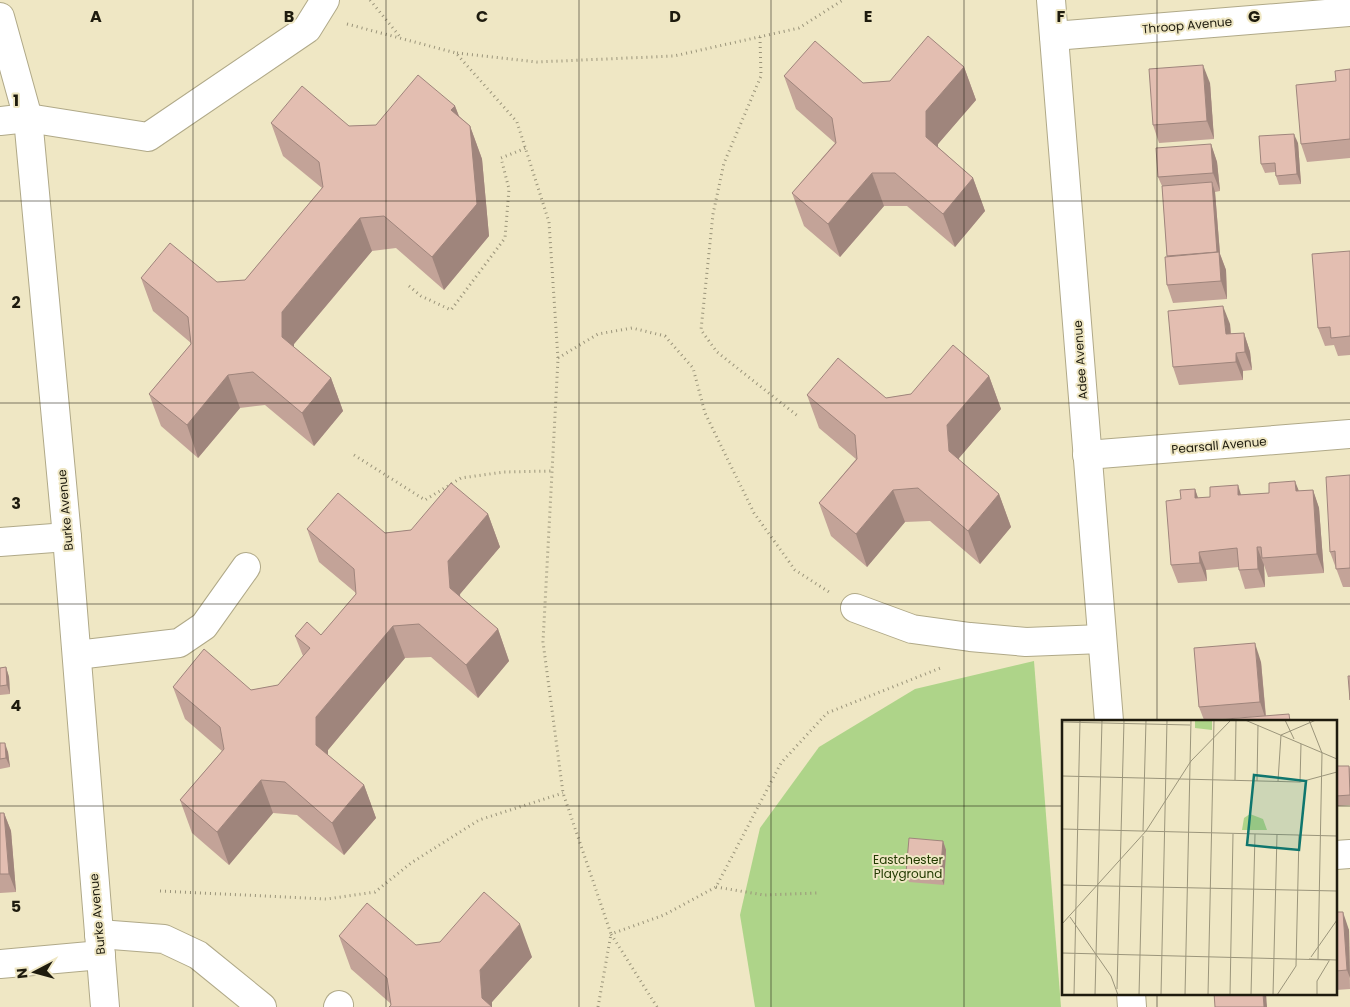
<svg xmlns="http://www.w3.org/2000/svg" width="1350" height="1007" viewBox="0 0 1350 1007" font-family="Poppins,sans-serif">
<rect width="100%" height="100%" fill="#efe7c4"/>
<!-- green -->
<path fill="#aed489" d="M1034 661 1061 1007H755L740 915 760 828 819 747 915 689Z"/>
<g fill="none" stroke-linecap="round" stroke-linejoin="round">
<!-- minor casing -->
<g stroke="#b0a988" stroke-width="30">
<g id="minor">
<path d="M1051 0 1109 721"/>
<path d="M1054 36 1350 12"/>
<path d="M0 121 28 118 148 137 307 29 325 0"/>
<path d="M1087 455 1350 434"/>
<path d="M0 542 67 537"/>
<path d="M855 608 912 629 970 637 1026 642 1102 639"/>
<path d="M77 655 179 643 204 626 246 567"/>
<path d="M1336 855 1350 854"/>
<path d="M99 934 164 939 198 955 262 1007"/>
<path d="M0 964 101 955"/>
<path d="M1131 993 1132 1007"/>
<path d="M338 1007 339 1005"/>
</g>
</g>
<!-- major casing -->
<g stroke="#b0a988" stroke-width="30">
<path id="major" d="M0 17 28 118 67 537 105 1007"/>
</g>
<!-- path -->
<g stroke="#9a947a" stroke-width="3" stroke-dasharray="1 4" stroke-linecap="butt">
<path d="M370 0 401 38"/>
<path d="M347 24 456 53 517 122 549 222 558 359 543 642 563 793 611 934 598 1007"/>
<path d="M760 37 761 76 724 163 713 214 701 330 717 352 799 417"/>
<path d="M457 53 537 62 674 56 799 28 843 0"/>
<path d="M409 286 421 296 451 310 505 238 509 189 501 158 526 148"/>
<path d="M558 358 598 334 632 328 665 336 693 368 705 413 754 513 795 570 829 592"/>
<path d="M354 455 425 500 461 478 504 472 552 471"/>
<path d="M716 887 764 895 817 893"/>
<path d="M160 891 327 899 375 892 411 863 479 820 563 793"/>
<path d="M657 1007 611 934 664 915 716 887 781 763 827 713 943 667"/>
</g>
<!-- minor -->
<use href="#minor" stroke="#fff" stroke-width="28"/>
<!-- major -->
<use href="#major" stroke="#fff" stroke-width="28"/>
</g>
<!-- wall -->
<g fill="#c3a398">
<path d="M964 67 976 100 938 144V147L973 178 985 211 955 247 907 206H884L840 257 804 226 792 193 835 143 796 109 784 76 863 83 890 81Z"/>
<path d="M1350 69V158L1307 162 1301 144 1336 81Z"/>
<path d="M1210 83 1214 139 1159 143 1153 125Z"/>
<path d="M455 106 459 116 470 126 482 159 489 236 444 290 396 248 372 251 332 299 294 344V347L331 378 343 411 314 446 265 405 240 408 198 458 161 426 149 394 191 344V343L153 311 141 278 217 282 245 280 322 188 283 156 271 123 349 126 376 125Z"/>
<path d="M1298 143 1301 184 1279 185 1276 176 1275 172 1265 173 1261 164Z"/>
<path d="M1211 144 1217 162 1220 191 1215 192 1220 254 1226 270 1227 299 1173 303 1167 285V256L1162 186 1158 177Z"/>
<path d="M1350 251V355L1338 356 1334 345 1325 346 1318 328Z"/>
<path d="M1230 324 1231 334 1244 333 1250 352 1252 370 1243 371V380L1179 385 1173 367Z"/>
<path d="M989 376 1001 409 959 458V460L999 494 1011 527 980 564 930 521 905 522 867 567 831 536 819 503 856 459 819 428 807 395 886 398 911 394Z"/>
<path d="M1350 475V587H1343L1330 552Z"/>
<path d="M1195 489 1198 498 1313 490 1319 508 1324 573 1268 577 1264 565 1265 587 1245 589 1239 570V567L1206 570 1207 581 1178 583 1171 565 1181 499Z"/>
<path d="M488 514 500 547 460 594V597L498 629 509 661 478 698 431 657 405 658 328 750V755L364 785 376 818 344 855 297 815 273 813 229 865 192 833 180 800 222 751 185 719 173 687 251 690 278 685 303 656 295 636 321 635 356 594V593L319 562 307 529 385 533 411 530Z"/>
<path d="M1261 662 1266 716 1204 720 1199 707Z"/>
<path d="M6 667 9 677 10 694 0 695V668Z"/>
<path d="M0 743 8 752 10 767 0 769Z"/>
<path d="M1336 766H1349L1350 769V805L1336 806Z"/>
<path d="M0 813H4L11 831 16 892 0 893Z"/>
<path d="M943 841 946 850 944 885 909 882 906 873Z"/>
<path d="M1336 912 1349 930 1350 989 1336 990Z"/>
<path d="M339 936 416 945 532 957 492 1002V1007L391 1005 390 1003 351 969Z"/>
</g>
<!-- shaded-wall -->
<g fill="#9f857c">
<path d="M1203 65 1210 83 1214 139 1207 121Z"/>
<path d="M964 67 976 100 938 144V170L926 137V111Z"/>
<path d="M455 106 467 138 451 110Z"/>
<path d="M470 126 482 159 489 236 444 290 432 257Z"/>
<path d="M1294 134 1298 143 1301 184 1297 174Z"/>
<path d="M1211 144 1217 162 1220 191 1213 173Z"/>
<path d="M872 173 884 206 840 257 828 224Z"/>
<path d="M973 178 985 211 955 247 943 214Z"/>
<path d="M1212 182 1215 192 1220 254 1226 270 1227 299 1221 281 1217 261Z"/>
<path d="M360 218 372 251 294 344V370L282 337V312Z"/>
<path d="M1223 306 1230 324 1232 352 1226 334Z"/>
<path d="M1244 333 1250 352 1252 370 1245 352Z"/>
<path d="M1236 353 1243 371V380L1236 362Z"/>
<path d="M228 375 240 408 198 458 187 425Z"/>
<path d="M989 376 1001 409 959 458 961 484 949 451 947 425Z"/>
<path d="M331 378 343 411 314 446 302 413Z"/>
<path d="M1295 481 1302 499 1296 491Z"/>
<path d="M1238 485 1244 504 1238 495Z"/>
<path d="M1195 489 1201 507 1195 498Z"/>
<path d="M893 490 905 522 867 567 856 534Z"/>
<path d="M1313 490 1319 508 1324 573 1317 554Z"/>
<path d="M999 494 1011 527 980 564 968 531Z"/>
<path d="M488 514 500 547 460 594 462 621 450 588 448 561Z"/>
<path d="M1257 547 1264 565 1265 587 1258 569Z"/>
<path d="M1199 552 1206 570 1207 581 1200 563Z"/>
<path d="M393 626 405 658 328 750V778L316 745V717Z"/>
<path d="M498 629 509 661 478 698 466 665Z"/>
<path d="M1255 643 1261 662 1266 720 1260 702Z"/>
<path d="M6 667 9 677 10 694 7 685Z"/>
<path d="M5 743 8 752 10 767 6 758Z"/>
<path d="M261 780 273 813 229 865 217 832Z"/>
<path d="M364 785 376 818 344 855 332 823Z"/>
<path d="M4 813 11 831 16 892 9 874Z"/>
<path d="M943 841 946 850 944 885 940 876Z"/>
<path d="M1343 912 1349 930 1350 978 1347 970Z"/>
<path d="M520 924 532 957 492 1002V1007L482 998 480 970Z"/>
<path d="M1263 993H1266L1267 1007H1264Z"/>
</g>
<!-- building -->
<g fill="#e3beb1" stroke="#9f857c">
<path d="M928 36 964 67 926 111V137L973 178 943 214 895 173H872L828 224 792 193 836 143 832 118 784 76 815 41 863 83 890 81Z"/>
<path d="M1203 65 1207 121 1153 125 1149 69Z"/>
<path d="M1350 69V139L1301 144 1296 85 1336 81 1335 71Z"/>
<path d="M418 75 455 106 451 110 470 126 477 204 432 257 384 216 360 218 320 266 282 312V337L331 378 302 413 253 372 228 375 187 425 149 394 191 344 188 317 141 278 170 243 217 282 245 280 323 187 319 162 271 123 302 86 349 126 376 125Z"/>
<path d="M1294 134 1297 174 1276 176 1275 163 1261 164 1259 136Z"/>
<path d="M1211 144 1213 173 1158 177 1156 148Z"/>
<path d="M1212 182 1217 252 1167 256 1162 186Z"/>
<path d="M1350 251V336L1331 338 1330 327 1318 328 1312 254Z"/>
<path d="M1219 252 1221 281 1167 285 1165 257Z"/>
<path d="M1223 306 1226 334 1244 333 1245 352 1236 353V362L1173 367 1168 311Z"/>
<path d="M953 345 989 376 947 425 949 451 999 494 968 531 918 488 893 490 856 534 819 503 857 459 855 435 807 395 838 358 886 398 911 394Z"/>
<path d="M1350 475V568L1336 569 1335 551 1330 552 1326 477Z"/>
<path d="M1295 481 1296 491 1313 490 1317 554 1262 558 1261 547H1257L1258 569 1239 570 1237 548 1199 552 1200 563 1171 565 1166 501 1181 499 1180 490 1195 489V498L1210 497V487L1238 485V495L1269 493V483Z"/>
<path d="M451 483 488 514 448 561 450 588 498 629 466 665 419 624 393 626 316 717V745L364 785 332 823 285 782 261 780 217 832 180 800 224 749 220 727 173 687 204 649 251 690 278 685 310 648 295 636 307 622 321 635 356 594 354 569 307 529 338 493 385 533 411 530Z"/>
<path d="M1255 643 1260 702 1199 707 1194 648Z"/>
<path d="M6 667 7 685 0 686V668Z"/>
<path d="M1348 676H1350V700Z"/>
<path d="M1289 714 1290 721H1201Z"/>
<path d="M0 743H5L6 758 0 759Z"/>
<path d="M1336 766H1349L1350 795 1336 796Z"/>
<path d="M0 813H4L9 874H0Z"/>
<path d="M909 838 943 841 940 876 906 873Z"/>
<path d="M484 892 520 924 480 970 482 998 492 1007H389L391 1005 387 978 339 936 367 903 416 945 440 942Z"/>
<path d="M1336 912H1343L1347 970 1336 971Z"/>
<path d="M1214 993H1263L1264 1007H1215Z"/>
</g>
<!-- grid -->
<path fill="none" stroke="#1e1b0e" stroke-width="1" stroke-opacity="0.55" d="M193 0V1007M386 0V1007M579 0V1007M771 0V1007M964 0V1007M1157 0V721M0 201H1350M0 403H1350M0 604H1350M0 806H1064M1336 806H1350M1157 993V1007"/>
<g text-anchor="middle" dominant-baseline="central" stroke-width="4" stroke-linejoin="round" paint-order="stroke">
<!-- street labels -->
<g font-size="12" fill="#1e1b0e" stroke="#efe7c4">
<text transform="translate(1187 25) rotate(-5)">Throop Avenue</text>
<text transform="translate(1080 360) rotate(-94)">Adee Avenue</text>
<text transform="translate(1219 445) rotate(-5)">Pearsall Avenue</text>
<text transform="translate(65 510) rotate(-95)">Burke Avenue</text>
<text transform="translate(97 914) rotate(-95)">Burke Avenue</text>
</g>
<!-- park labels -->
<g font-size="12" fill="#223a00" stroke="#efe7c4">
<text x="908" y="859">Eastchester<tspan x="908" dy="14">Playground</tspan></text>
</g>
</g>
<!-- overview -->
<g transform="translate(1062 720)">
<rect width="275" height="275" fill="#efe7c4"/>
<path d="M133 0H150V10L133 8ZM188 94 201 99 205 110H180L182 98Z" fill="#aed489"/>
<path fill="none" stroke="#9b957b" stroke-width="1" d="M183 0 275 39M223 0 232 19M247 0 260 33 256 239M0 2 128 5M0 56 238 62 275 52M173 60 174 0M195 61 196 5M216 61 219 15 254 0M238 62 239 24M0 109 275 116M81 111 84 0M0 165 275 171M8 197 49 256 56 275M0 204 84 111 129 41 169 0M0 233 268 240M249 237 275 200M247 239 275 240M55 269 62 0M12 275 18 0M33 275 40 0M77 275 81 116M99 275 105 0M123 275 129 0M146 275 152 0M168 275 171 114M189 275 193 114M211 275 215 114M215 275 234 246 237 115M255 275V261L267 241"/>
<path fill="#0f766e" fill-opacity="0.15" stroke="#0f766e" stroke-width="2.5" d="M192 55 244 61 237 130 185 125Z"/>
<rect width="275" height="275" fill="none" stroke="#1e1b0e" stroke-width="2.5"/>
</g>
<g font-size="16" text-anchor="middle" font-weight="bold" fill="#1e1b0e" stroke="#efe7c4" stroke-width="4" stroke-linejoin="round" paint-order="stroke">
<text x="96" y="22">A</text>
<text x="289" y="22">B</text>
<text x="482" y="22">C</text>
<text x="675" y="22">D</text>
<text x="868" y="22">E</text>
<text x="1061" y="22">F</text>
<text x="1254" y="22">G</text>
<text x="16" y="106">1</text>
<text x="16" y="308">2</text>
<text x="16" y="509">3</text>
<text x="16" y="711">4</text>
<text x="16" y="912">5</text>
</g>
<!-- north arrow -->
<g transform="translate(35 972) rotate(264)" stroke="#efe7c4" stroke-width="4" paint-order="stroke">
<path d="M0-4L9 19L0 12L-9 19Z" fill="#1e1b0e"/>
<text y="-8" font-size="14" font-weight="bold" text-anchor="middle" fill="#1e1b0e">N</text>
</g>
</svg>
